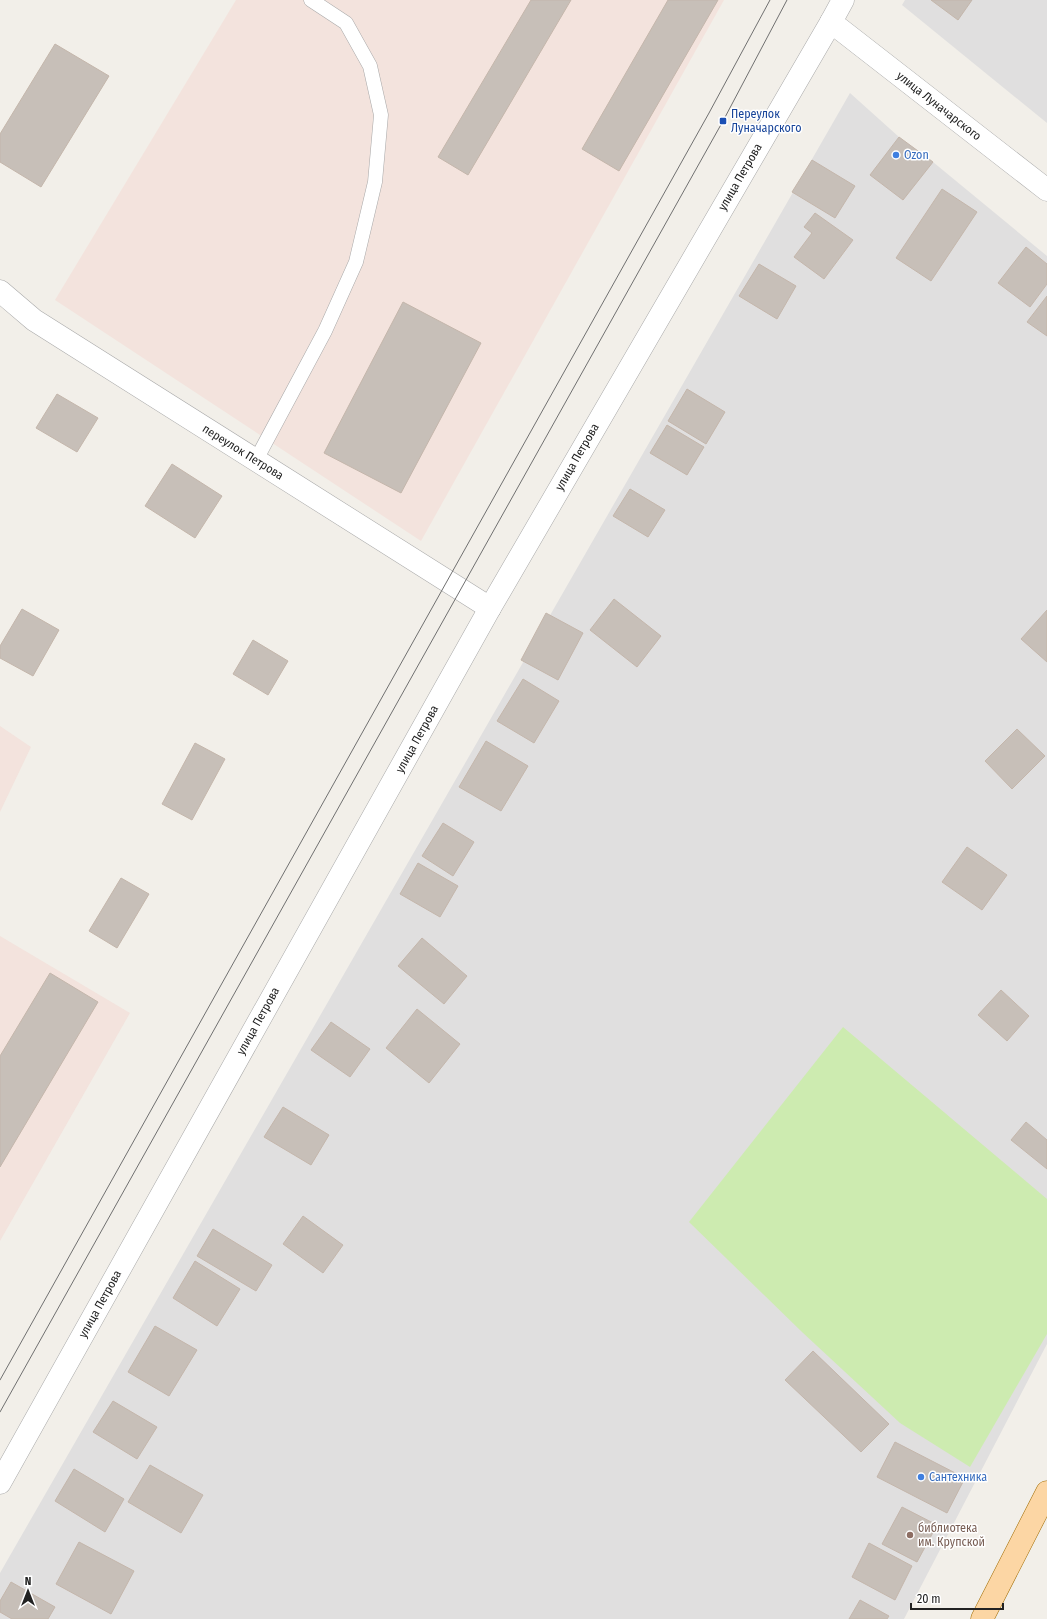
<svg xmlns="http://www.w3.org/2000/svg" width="1047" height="1619" viewBox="0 0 1047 1619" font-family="'Fira Sans Condensed',sans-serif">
<rect width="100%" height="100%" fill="#f2efe9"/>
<!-- residential -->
<g fill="#e0dfdf">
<path d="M905 0H1047V123L902 5Z"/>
<path d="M850 93 899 137 933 162 1047 256V1344L904 1619H0V1573Z"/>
</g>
<!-- military -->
<g fill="#f3e3dd">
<path d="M236 0H724L421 541 55 300Z"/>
<path d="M0 726 31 747 0 812Z"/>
<path d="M0 936 130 1013 0 1241Z"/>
</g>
<!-- grass -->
<path fill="#cdebb0" d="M843 1027 1047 1199V1334L970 1467 900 1423 802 1332 689 1222Z"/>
<!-- building -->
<g fill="#c7bfb8" stroke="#c4b6ab">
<path d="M531 0H571L468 175 438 157Z"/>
<path d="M668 0H718L619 171 582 149Z"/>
<path d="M931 0H972L958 20Z"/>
<path d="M55 44 109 76 41 187 0 162V134Z"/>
<path d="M899 137 933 162 903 200 870 175Z"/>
<path d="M812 160 855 186 835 218 792 192Z"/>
<path d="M942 189 977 212 931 281 896 258Z"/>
<path d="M815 213 853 240 824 279 794 257 812 233 804 227Z"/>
<path d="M1026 247 1047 264V284L1030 307 998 283Z"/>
<path d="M759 264 796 286 777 319 739 296Z"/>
<path d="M1047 296V336L1027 322Z"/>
<path d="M403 302 481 343 401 493 324 453Z"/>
<path d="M687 389 725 412 706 444 668 421Z"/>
<path d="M57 394 98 418 77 452 36 428Z"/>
<path d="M667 425 704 447 687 475 650 453Z"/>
<path d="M172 464 222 496 195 538 145 506Z"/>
<path d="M630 489 665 510 648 537 613 516Z"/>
<path d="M614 599 661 636 637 667 590 630Z"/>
<path d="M22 609 59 630 33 676 0 658V646Z"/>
<path d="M1047 610V662L1021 639Z"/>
<path d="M546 613 583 633 558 680 521 660Z"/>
<path d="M253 640 288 661 268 695 233 674Z"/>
<path d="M523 679 559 701 534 743 497 721Z"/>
<path d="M1017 729 1045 756 1012 789 985 761Z"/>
<path d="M486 741 528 766 501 811 459 787Z"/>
<path d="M195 743 225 759 192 820 162 804Z"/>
<path d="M443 823 474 842 453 876 422 856Z"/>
<path d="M967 847 1007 875 982 910 942 882Z"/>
<path d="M418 863 458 886 440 917 400 894Z"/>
<path d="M121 878 149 894 117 948 89 931Z"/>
<path d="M422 938 467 976 444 1004 398 966Z"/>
<path d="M50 973 98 1002 0 1167V1056Z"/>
<path d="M1001 990 1029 1016 1007 1041 978 1015Z"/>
<path d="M417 1009 460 1044 429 1083 386 1048Z"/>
<path d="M331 1022 370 1049 350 1077 311 1050Z"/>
<path d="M283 1107 329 1135 311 1165 264 1137Z"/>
<path d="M1026 1122 1047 1140V1169L1011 1140Z"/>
<path d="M303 1216 343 1245 323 1273 283 1244Z"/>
<path d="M213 1229 272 1265 256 1291 197 1256Z"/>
<path d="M195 1261 240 1289 217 1326 173 1298Z"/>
<path d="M155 1326 197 1350 169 1396 128 1372Z"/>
<path d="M813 1351 889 1424 861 1452 785 1380Z"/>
<path d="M113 1401 157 1427 137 1459 93 1432Z"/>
<path d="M895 1442 965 1478 947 1513 877 1477Z"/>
<path d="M150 1465 203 1495 181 1533 128 1502Z"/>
<path d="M74 1469 124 1499 105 1532 55 1501Z"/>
<path d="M902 1507 937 1525 917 1562 882 1544Z"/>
<path d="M79 1542 134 1571 111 1614 56 1584Z"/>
<path d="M869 1543 912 1566 895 1600 852 1577Z"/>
<path d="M11 1582 55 1607 48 1619H12L0 1612V1601Z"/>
<path d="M860 1600 889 1616 887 1619H849Z"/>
</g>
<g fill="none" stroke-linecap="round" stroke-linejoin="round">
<!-- service casing -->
<g stroke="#a9a9a9" stroke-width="15">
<path id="service" d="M256 460 325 331 356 262 375 182 381 115 370 66 346 23 311 0"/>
</g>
<!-- minor casing -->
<g stroke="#a9a9a9" stroke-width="23">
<g id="minor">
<path d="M0 291 34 320 490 608"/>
<path d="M0 1483 490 608 831 22"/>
</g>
</g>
<!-- tertiary casing -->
<g stroke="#a9a9a9" stroke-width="23">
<path id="tertiary" d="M843 0 831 22 1047 190"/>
</g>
<!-- primary casing -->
<g stroke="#a06b00" stroke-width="23">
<path id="primary" d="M982 1619 1047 1492"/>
</g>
<!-- service -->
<use href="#service" stroke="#fff" stroke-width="14"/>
<!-- minor -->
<use href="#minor" stroke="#fff" stroke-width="22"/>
<!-- tertiary -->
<use href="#tertiary" stroke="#fff" stroke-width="22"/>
<!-- primary -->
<use href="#primary" stroke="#fcd6a4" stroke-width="22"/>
<!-- tram -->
<g stroke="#707070" stroke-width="1">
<path d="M0 1380 709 113 770 0"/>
<path d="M0 1412 723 121 787 0"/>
</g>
</g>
<!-- markers -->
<rect fill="#1a4fb4" stroke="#fff" stroke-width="1.5" x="719" y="117" width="8" height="8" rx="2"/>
<g fill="#3f7fe0" stroke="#fff" stroke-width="1.5">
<circle cx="896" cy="155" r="4"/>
<circle cx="921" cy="1477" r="4"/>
</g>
<circle fill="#8d6e63" stroke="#fff" stroke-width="1.5" cx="910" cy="1535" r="4"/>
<g text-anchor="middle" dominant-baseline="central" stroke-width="3" stroke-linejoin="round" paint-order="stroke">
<!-- street labels -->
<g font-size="12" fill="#222" stroke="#fff">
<text transform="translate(939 106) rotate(38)">улица Луначарского</text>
<text transform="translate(740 177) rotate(-60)">улица Петрова</text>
<text transform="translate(243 452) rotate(32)">переулок Петрова</text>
<text transform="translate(577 457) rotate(-60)">улица Петрова</text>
<text transform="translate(417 739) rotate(-61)">улица Петрова</text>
<text transform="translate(258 1021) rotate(-61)">улица Петрова</text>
<text transform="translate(100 1304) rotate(-61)">улица Петрова</text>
</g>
<!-- transit labels -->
<g font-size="12" fill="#164399" stroke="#fff" text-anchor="start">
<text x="731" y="114">Переулок<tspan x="731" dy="14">Луначарского</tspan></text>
</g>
<!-- shop labels -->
<g font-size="12" fill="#366cbe" stroke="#fff" text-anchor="start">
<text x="904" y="155">Ozon</text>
<text x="929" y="1477">Сантехника</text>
</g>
<!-- education labels -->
<g font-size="12" fill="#785e54" stroke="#fff" text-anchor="start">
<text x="918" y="1528">библиотека<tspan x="918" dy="14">им. Крупской</tspan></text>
</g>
</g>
<!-- north arrow -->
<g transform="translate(28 1591)" stroke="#ffffff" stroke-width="3" paint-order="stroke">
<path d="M0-3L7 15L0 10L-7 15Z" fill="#222222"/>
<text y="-6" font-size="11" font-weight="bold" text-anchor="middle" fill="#222222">N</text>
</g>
<!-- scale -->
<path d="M911 1603v6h92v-6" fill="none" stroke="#222222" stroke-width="2"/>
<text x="917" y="1603" font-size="12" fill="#222222" stroke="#ffffff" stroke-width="3" paint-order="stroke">20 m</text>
</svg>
